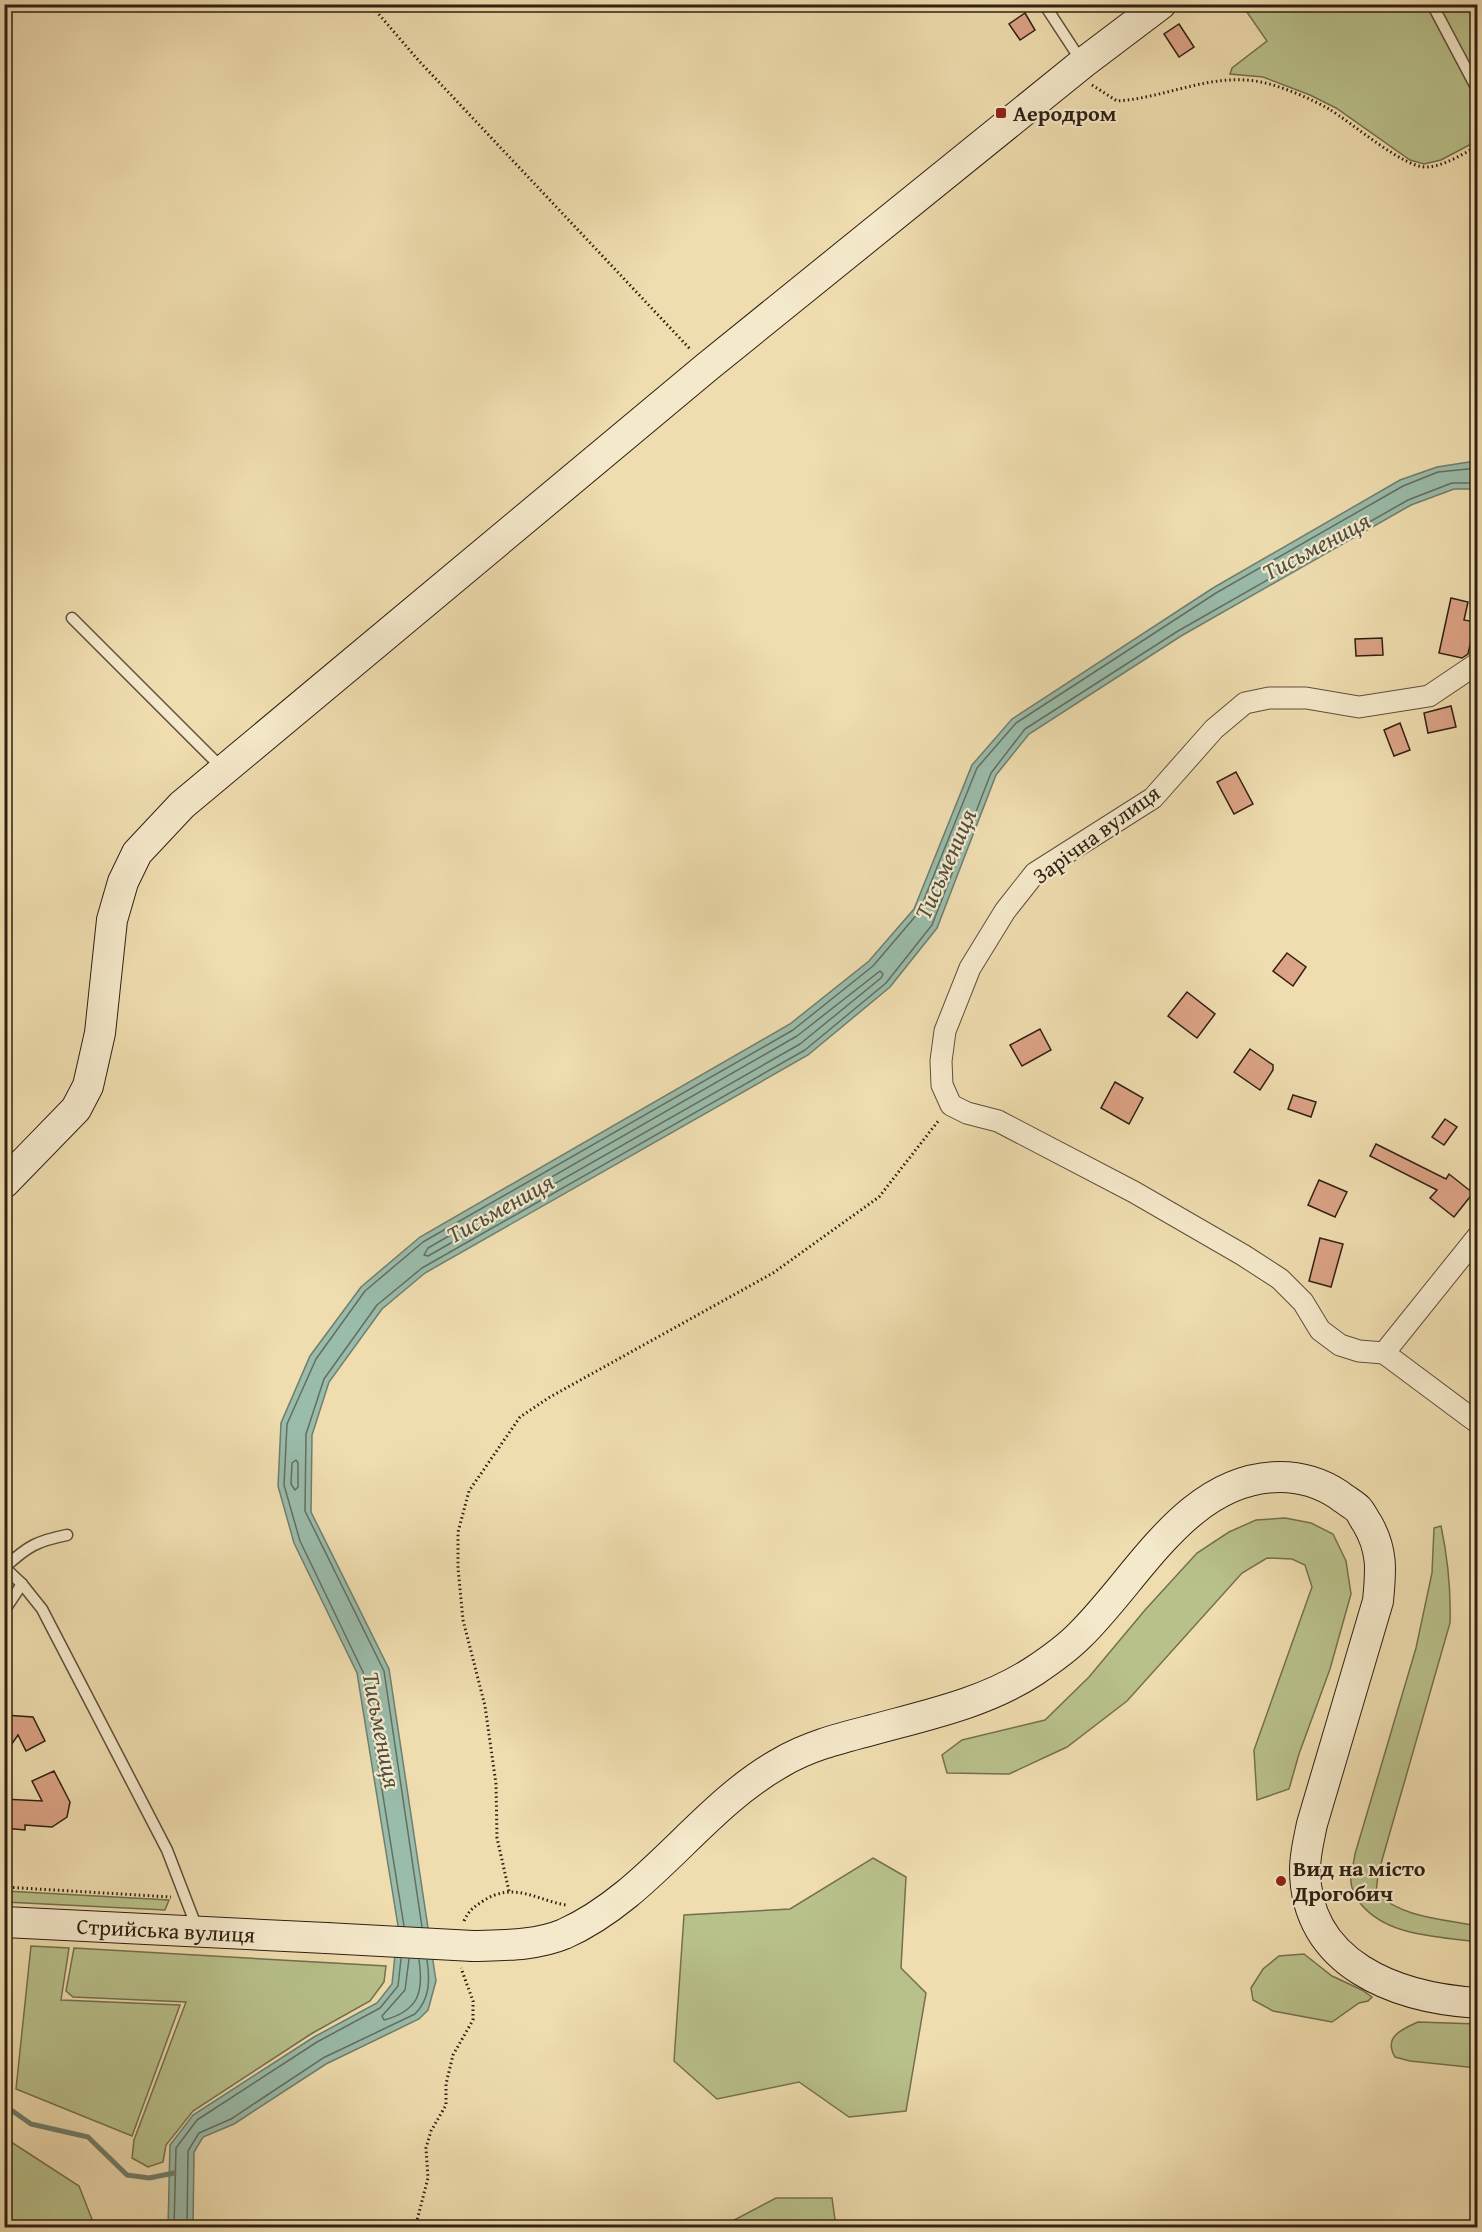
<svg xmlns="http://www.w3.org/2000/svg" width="1482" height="2232" viewBox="0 0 1482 2232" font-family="'Gentium Book Plus',serif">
<rect width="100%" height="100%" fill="#efddaf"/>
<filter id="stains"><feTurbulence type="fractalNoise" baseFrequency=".00333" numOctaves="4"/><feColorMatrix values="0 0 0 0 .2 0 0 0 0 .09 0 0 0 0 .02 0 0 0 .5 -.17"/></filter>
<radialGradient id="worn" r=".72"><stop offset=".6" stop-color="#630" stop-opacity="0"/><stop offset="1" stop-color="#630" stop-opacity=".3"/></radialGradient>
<!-- green -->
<g fill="#b9c18b" stroke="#74704f" stroke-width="1.5">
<path d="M1242 5H1477V141L1441 160 1424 164 1410 160 1336 108 1310 95 1263 77 1230 74 1232 68 1267 41Z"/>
<path d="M1285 1518 1311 1523 1333 1534 1346 1561 1351 1594 1330 1669 1299 1754 1289 1789 1257 1800 1254 1750 1312 1587 1305 1565 1292 1559 1267 1558 1242 1573 1127 1701 1067 1747 1009 1774 947 1773 942 1755 962 1740 1045 1720 1089 1677 1145 1610 1197 1553 1229 1532 1256 1520Z"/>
<path d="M1441 1526C1448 1559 1451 1589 1450 1623L1378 1874 1376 1893C1403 1918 1443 1919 1477 1926V1942C1438 1936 1387 1937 1360 1903 1356 1897 1351 1889 1351 1882 1350 1873 1354 1863 1355 1854L1416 1648 1432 1573 1434 1528Z"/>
<path d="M873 1858 906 1877 901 1968 926 1993 906 2111 849 2117 799 2082 717 2099 674 2061 684 1915 790 1909Z"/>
<path d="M5 1891 169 1900 165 1910 5 1902Z"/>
<path d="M31 1946 69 1948 61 2000 180 2005 132 2136 16 2089Z"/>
<path d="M74 1948 386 1966 384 1982 370 2001 311 2034 193 2111 166 2145 163 2162 148 2167 132 2158 134 2140 186 2002 73 1997 66 1991Z"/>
<path d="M1304 1954 1332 1976 1362 1990 1372 1997 1368 2001 1359 2003 1332 2022 1273 2011 1253 2000 1251 1988 1263 1969 1279 1956Z"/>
<path d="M1418 2022 1477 2024V2068L1410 2061 1395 2057C1383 2037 1402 2029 1418 2022Z"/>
<path d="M5 2138 79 2186 95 2227H5Z"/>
<path d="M776 2198H832L836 2227H721Z"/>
</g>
<!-- water -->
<path fill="#9abcab" stroke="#6f7e6e" stroke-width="1.5" d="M1469 462H1477V489H1454L1411 505 1181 636 1029 734 996 775 937 928 890 987 808 1055 425 1273 382 1309 329 1382 312 1435 311 1512 389 1669 436 1981 428 2010 419 2019 326 2064 234 2124 203 2137 194 2152 193 2227 168 2228 170 2145 193 2115 314 2037 377 2003 392 1984 398 1926 357 1673 294 1543 278 1486 281 1423 310 1356 361 1287 420 1237 790 1024 869 961 914 909 972 765 1012 719 1213 588 1400 480 1437 467Z"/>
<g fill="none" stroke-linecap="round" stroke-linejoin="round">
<!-- shore -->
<g stroke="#646e5f" stroke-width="1.5">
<path d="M880 971 883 974 881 978 800 1044 428 1256 424 1255 428 1248 797 1036Z"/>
<path d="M296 1460 298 1463V1487L295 1490 291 1484 292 1463Z"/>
<path d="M404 1926 363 1672 300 1541 284 1485 287 1424 316 1359 365 1291 423 1242 793 1030 873 966 919 912 977 768 1016 723 1216 593 1403 486 1438 472 1478 468"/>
<path d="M422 1927 384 1671 305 1511 306 1434 324 1379 377 1305 422 1268 805 1050 886 983 932 925 991 773 1025 729 1178 631 1408 500 1452 483H1478"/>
<path d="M409 1959 405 1990 382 2016 384 2020C418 2011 424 1993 419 1960"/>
<path d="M174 2228 176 2148 197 2120 317 2042 380 2008 398 1986 401 1959"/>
<path d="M187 2228 188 2151 199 2133 231 2119 323 2058 415 2014C430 1999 430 1980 427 1960"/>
</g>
<!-- stream -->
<path stroke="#6f7e6e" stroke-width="5" d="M4 2105 31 2124 88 2137 127 2175 149 2178 174 2173"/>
</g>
<!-- building -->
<g fill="#dca386" stroke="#2f2013" stroke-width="1.5">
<path d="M1025 13 1035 30 1020 40 1009 24Z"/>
<path d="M1179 24 1194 47 1179 57 1164 34Z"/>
<path d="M1451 598 1468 602 1464 620 1475 622 1468 654 1462 658 1439 653Z"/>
<path d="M1382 638 1383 655 1356 656 1355 639Z"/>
<path d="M1451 706 1456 727 1428 733 1424 713Z"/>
<path d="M1400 723 1410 750 1394 756 1384 730Z"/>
<path d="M1236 772 1253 804 1234 814 1217 782Z"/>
<path d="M1287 953 1306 967 1293 986 1273 971Z"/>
<path d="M1187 992 1215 1014 1197 1038 1168 1016Z"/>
<path d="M1040 1029 1051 1050 1022 1066 1010 1045Z"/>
<path d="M1250 1049 1273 1065V1070L1260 1090 1234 1072Z"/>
<path d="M1115 1082 1143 1098 1129 1124 1101 1108Z"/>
<path d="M1293 1095 1316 1102 1311 1117 1288 1109Z"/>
<path d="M1445 1119 1457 1127 1444 1145 1432 1137Z"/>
<path d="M1376 1144 1446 1179 1449 1174 1473 1193 1454 1217 1430 1198 1437 1190 1370 1156Z"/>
<path d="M1319 1180 1347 1192 1335 1217 1308 1205Z"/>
<path d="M1320 1238 1343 1244 1331 1287 1309 1281Z"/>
<path d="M4 1715 33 1717 45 1741 26 1751 18 1735 4 1755Z"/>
<path d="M54 1771 70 1802 67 1817 52 1827 25 1825V1830L4 1828V1799L42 1801 32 1781Z"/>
</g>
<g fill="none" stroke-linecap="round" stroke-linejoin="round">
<!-- lane casing -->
<g stroke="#5f4f3a" stroke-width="13">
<g id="lane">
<path d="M1044 4 1082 62"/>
<path d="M1432 4 1478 91"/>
<path d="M72 618 222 768"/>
<path d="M4 1567 22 1584 42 1609 167 1850 197 1928"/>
<path d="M5 1567C28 1546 37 1541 67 1535"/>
<path d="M4 1611 22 1584"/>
</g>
</g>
<!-- street casing -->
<g stroke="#5f4f3a" stroke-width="23">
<g id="street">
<path d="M1478 1236 1384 1353 1478 1423"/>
<path d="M1384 1353 1359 1351 1340 1345 1320 1330 1303 1302 1280 1279 1243 1255 1134 1192 998 1121 967 1113 951 1105 942 1085 941 1061 945 1031 970 968 1005 911 1035 873 1153 798 1214 729 1245 703 1269 698H1306L1359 707 1429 696 1478 663"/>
</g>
</g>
<!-- secondary casing -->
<g stroke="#2f2013" stroke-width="32">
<g id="secondary">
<path d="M4 1183 76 1109 88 1086 100 1033 112 920 123 882 137 853 182 805 707 367 1083 63 1161 4"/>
<path id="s1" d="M4 1922 326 1938"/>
<path d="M473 1946C503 1945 535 1946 564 1934 649 1896 700 1808 780 1763 808 1746 841 1738 872 1730 927 1715 985 1703 1034 1671 1049 1661 1066 1649 1079 1636 1138 1579 1187 1477 1280 1477 1302 1477 1321 1483 1339 1495 1345 1500 1353 1504 1358 1509 1361 1512 1364 1519 1367 1523 1383 1550 1381 1571 1378 1601L1312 1824C1309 1839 1305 1854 1305 1869 1305 1965 1397 1998 1478 2003"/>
</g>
</g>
<!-- path -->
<g stroke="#2f2013" stroke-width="3" stroke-dasharray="1.5 3" stroke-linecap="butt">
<path d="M370 4 419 61 691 350"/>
<path d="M1092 85 1117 101C1166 98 1212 72 1261 82 1284 87 1309 98 1329 109 1351 122 1405 169 1427 167 1445 166 1462 154 1478 146"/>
<path d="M4 1887 171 1897"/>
<path d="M509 1891 497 1838 496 1784 485 1706 463 1620 458 1568V1532L469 1491 520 1417 550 1397 773 1273 879 1197 939 1120"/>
<path d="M464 1921C469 1910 474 1907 483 1901 514 1881 536 1900 566 1905"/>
<path d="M415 2228 428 2178 426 2148 431 2131 446 2105V2084L453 2055 473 2020V2001L461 1968"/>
</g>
<!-- lane -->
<use href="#lane" stroke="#f5e9cb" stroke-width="10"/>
<!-- street -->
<use href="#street" stroke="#f5e9cb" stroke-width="21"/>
<!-- secondary -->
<use href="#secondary" stroke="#f5e9cb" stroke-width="30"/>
<!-- secondary-bridge casing -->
<g stroke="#2f2013" stroke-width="32" stroke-linecap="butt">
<path id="secondary-bridge" d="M326 1938 473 1946"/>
</g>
<!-- secondary-bridge -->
<use href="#secondary-bridge" stroke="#f5e9cb" stroke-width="30"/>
</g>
<!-- markers -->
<g fill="#8f2418" stroke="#f5e9cb" stroke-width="2">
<rect x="995" y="107" width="12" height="12" rx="3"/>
<circle cx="1281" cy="1881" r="6"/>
</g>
<g text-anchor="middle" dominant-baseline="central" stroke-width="4.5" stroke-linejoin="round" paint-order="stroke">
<!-- poi labels -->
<g font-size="22" font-weight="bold" fill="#2f2013" stroke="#f5e9cb" text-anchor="start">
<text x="1013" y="113">Аеродром</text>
<text x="1293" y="1868">Вид на місто<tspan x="1293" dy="25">Дрогобич</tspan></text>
</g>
<!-- street labels -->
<g font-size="22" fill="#2f2013" stroke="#f5e9cb">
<text transform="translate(1096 834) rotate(-36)">Зарічна вулиця</text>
<text stroke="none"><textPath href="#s1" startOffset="162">Стрийська вулиця</textPath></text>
</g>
<!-- water labels -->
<g font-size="24" font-style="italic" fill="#4f4f41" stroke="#f5e9cb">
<text transform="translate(1316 546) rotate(-28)">Тисьмениця</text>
<text transform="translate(945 864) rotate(-66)">Тисьмениця</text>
<text transform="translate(500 1208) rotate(-29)">Тисьмениця</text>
<text transform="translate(382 1730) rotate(79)">Тисьмениця</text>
</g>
</g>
<!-- margin -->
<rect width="1482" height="2232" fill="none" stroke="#efddaf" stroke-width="24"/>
<rect x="6" y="6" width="1470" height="2220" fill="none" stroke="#2f2013" stroke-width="3"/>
<rect x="12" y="12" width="1458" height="2208" fill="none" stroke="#2f2013" stroke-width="1.5"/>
<rect width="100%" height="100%" filter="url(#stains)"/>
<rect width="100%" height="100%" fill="url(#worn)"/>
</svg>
